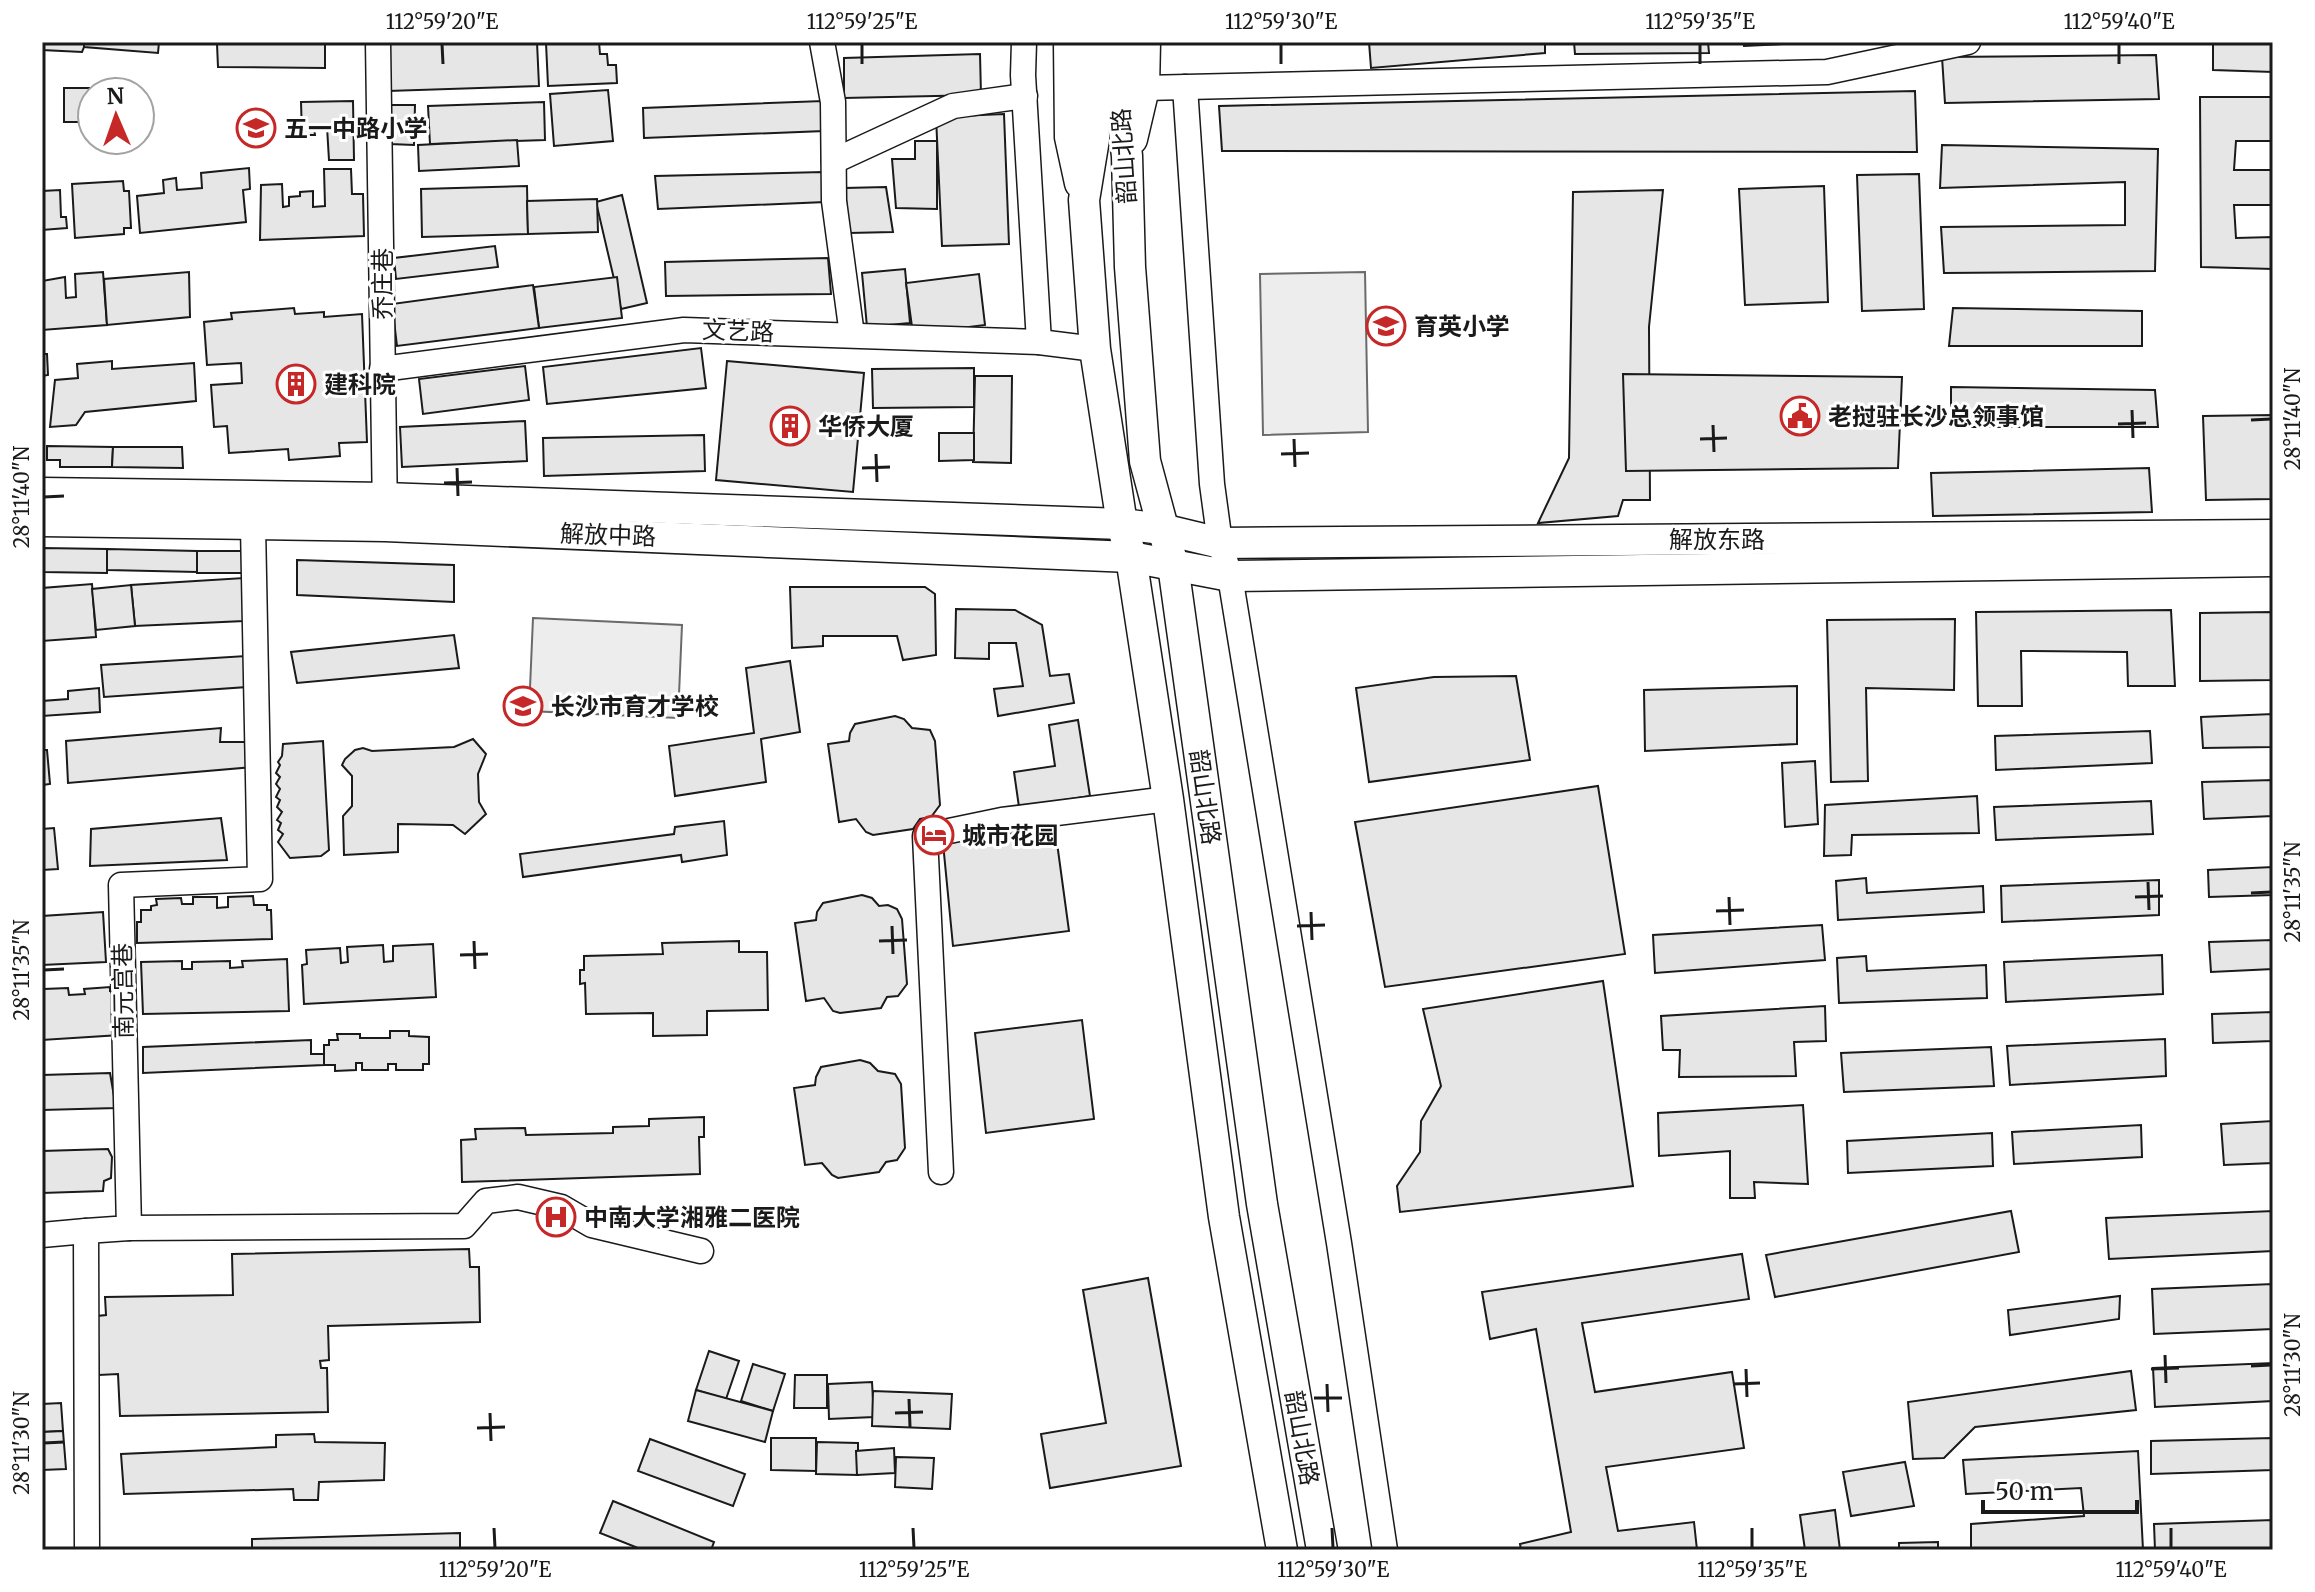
<svg xmlns="http://www.w3.org/2000/svg" width="2315" height="1592" viewBox="0 0 2315 1592" font-family="Merriweather,'Noto Sans SC',serif">
<rect width="100%" height="100%" fill="#fff"/>
<!-- green -->
<g fill="#ededed" stroke="#6a6a6a" stroke-width="2">
<path d="M1365 272 1368 432 1263 435 1260 274Z"/>
<path d="M533 618 682 625 678 718 529 711Z"/>
</g>
<!-- building -->
<g fill="#e6e6e6" stroke="#1a1a1a" stroke-width="2">
<path d="M42 42H84V47L82 52 42 50Z"/>
<path d="M84 42H159L158 53 84 47Z"/>
<path d="M256 42H325V68L218 67 217 44Z"/>
<path d="M387 42H537L539 86 388 91Z"/>
<path d="M599 42 600 54H607L608 65H616L617 83 548 86 546 43Z"/>
<path d="M1369 42H1545V53L1371 68Z"/>
<path d="M1574 42H1708L1709 53 1575 54Z"/>
<path d="M1743 42H1825L1744 46Z"/>
<path d="M2213 42H2273V72L2213 70Z"/>
<path d="M980 54 981 95 844 98V58Z"/>
<path d="M2156 55 2159 99 1945 103 1942 57Z"/>
<path d="M64 88H112L113 91 133 92H92V122H64Z"/>
<path d="M608 90 613 141 554 146 550 94Z"/>
<path d="M1915 91 1917 152 1222 151 1219 106Z"/>
<path d="M2200 97H2273V141H2236L2234 170H2273V205H2234L2236 238 2273 237V269L2201 267Z"/>
<path d="M353 101 354 160H329L327 127H314L315 135H302L301 102Z"/>
<path d="M823 101 824 131 644 138 643 108Z"/>
<path d="M544 102 545 140 430 144 428 106Z"/>
<path d="M391 105H415L414 145 390 144Z"/>
<path d="M1004 114 1009 244 942 246 936 117Z"/>
<path d="M517 140 519 166 419 171 418 145Z"/>
<path d="M915 141H937V209L896 208 892 159H915Z"/>
<path d="M1942 145 2158 149 2155 271 1944 273 1941 227 2125 225V182L1940 188Z"/>
<path d="M249 168 250 189 243 190 246 222 140 233 137 196 164 193 163 180 176 178 177 190 202 188 201 173Z"/>
<path d="M324 169H351L352 194H363L364 236 260 240 261 185 282 184 283 207 289 206V197L300 196V192L313 191V207L325 206Z"/>
<path d="M823 172 825 202 658 209 655 176Z"/>
<path d="M1919 174 1924 309 1862 311 1857 175Z"/>
<path d="M123 181 124 191H129L131 228H124V234L75 238 72 184Z"/>
<path d="M527 186 528 234 422 237 421 189Z"/>
<path d="M1824 186 1828 302 1745 305 1739 189Z"/>
<path d="M886 187 893 232 849 233 845 188Z"/>
<path d="M60 190 61 217H66L67 228 42 230V191Z"/>
<path d="M1663 190 1649 327 1650 500H1623L1618 516 1538 523 1569 458 1573 192Z"/>
<path d="M622 195 647 303 621 309 596 202Z"/>
<path d="M597 199 598 232 528 234 527 201Z"/>
<path d="M495 246 498 267 396 279 394 258Z"/>
<path d="M828 258 831 294 666 296 665 262Z"/>
<path d="M905 269 910 323 867 327 862 273Z"/>
<path d="M103 272 107 325 42 330V281L65 277 66 298 76 297 75 274Z"/>
<path d="M189 272 190 317 107 325 104 279Z"/>
<path d="M979 274 985 325 913 334 906 283Z"/>
<path d="M617 277 622 318 539 328 534 287Z"/>
<path d="M533 285 539 328 397 346 392 304Z"/>
<path d="M294 308 295 314 324 312V317L362 314 367 442 339 443 340 456 289 460 288 449 229 453 227 426 214 427 211 385 242 383 241 363 207 365 204 322 232 319 231 313Z"/>
<path d="M1953 308 2142 311V346H1949Z"/>
<path d="M701 348 706 388 547 404 543 367Z"/>
<path d="M42 354H47L48 375 42 376Z"/>
<path d="M112 361V369L194 363 196 401 85 412 76 425 50 427 55 380 78 378 77 364Z"/>
<path d="M727 361 864 373 853 492 716 480Z"/>
<path d="M525 366 529 400 423 414 419 379Z"/>
<path d="M974 368V407L873 408 872 369Z"/>
<path d="M1623 374 1902 377 1898 468 1626 471Z"/>
<path d="M975 376H1012L1011 463 973 462Z"/>
<path d="M1951 387 2155 390 2158 427H1951Z"/>
<path d="M2273 415V499L2206 500 2203 416Z"/>
<path d="M525 421 527 461 402 467 400 427Z"/>
<path d="M939 433H974V460L939 461Z"/>
<path d="M704 435 705 471 544 476 543 438Z"/>
<path d="M47 446 113 447 112 467H60V460H47Z"/>
<path d="M113 447H182L183 468 112 467Z"/>
<path d="M2149 468 2152 512 1933 516 1931 473Z"/>
<path d="M42 548 107 549V573L42 572Z"/>
<path d="M107 549 197 551V572L107 570Z"/>
<rect x="197" y="551" width="46" height="22"/>
<path d="M297 560 454 565V602L297 595Z"/>
<path d="M244 578V621L135 626 131 585Z"/>
<path d="M92 584 96 637 42 641V588Z"/>
<path d="M131 585 135 626 96 630 92 589Z"/>
<path d="M790 587H925L935 594 936 655 903 660 897 636H823V646L792 648Z"/>
<path d="M956 609 1015 610 1042 625 1050 676 1069 674 1074 703 998 716 994 689 1023 686 1016 643H989V659L955 658Z"/>
<path d="M2171 610 2175 686H2128L2127 652 2021 651 2022 706H1978L1976 612Z"/>
<path d="M2273 612V680L2200 681V613Z"/>
<path d="M1955 619 1954 690 1866 688 1868 781 1831 782 1827 620Z"/>
<path d="M454 635 459 668 297 683 291 652Z"/>
<path d="M246 656 247 687 104 697 101 665Z"/>
<path d="M790 661 800 732 761 739 766 782 675 796 669 746 754 733 746 668Z"/>
<path d="M1516 676 1530 760 1369 782 1356 688 1434 677Z"/>
<path d="M1797 686V744L1645 751 1644 690Z"/>
<path d="M99 688 100 712 42 716V701L68 699V691Z"/>
<path d="M2273 714V747L2203 748 2201 717Z"/>
<path d="M895 716 904 719 912 728 930 730 935 741 940 805 931 817 920 819 913 829 873 835 866 832 856 819 839 822 828 744 849 741 850 733 855 724Z"/>
<path d="M1078 720 1090 796 1019 807 1014 772 1055 766 1049 725Z"/>
<path d="M221 728 220 742H253V767L68 783 66 741Z"/>
<path d="M2150 731 2152 763 1996 770 1995 736Z"/>
<path d="M473 739 486 754 478 774 479 802 486 814 465 834 453 825 398 824V852L344 855 343 816 352 806V776L342 765 345 759 355 750 363 748 372 751 454 747Z"/>
<path d="M323 741 329 850 321 856 290 858 278 842 283 834 278 830 281 823 277 820 282 812 277 807 280 800 276 797 280 789 276 784 280 777 276 773 280 765 278 762 282 756 283 744Z"/>
<path d="M42 750H47L50 784 42 785Z"/>
<path d="M1815 761 1818 824 1785 827 1782 763Z"/>
<path d="M2273 780V816L2204 819 2202 782Z"/>
<path d="M1598 786 1625 954 1385 987 1355 822Z"/>
<path d="M1977 796 1979 833 1852 835 1851 855 1824 856 1825 805Z"/>
<path d="M2151 801 2153 834 1996 840 1994 807Z"/>
<path d="M221 818 227 860 90 866 91 829Z"/>
<path d="M724 821 727 855 682 862 681 855 523 877 520 854 674 834 675 827Z"/>
<path d="M54 828 58 869 42 870V829Z"/>
<path d="M1055 828 1069 931 953 946 943 843Z"/>
<path d="M2273 867V895L2209 897 2208 870Z"/>
<path d="M1866 878 1867 893 1983 886 1984 912 1838 920 1836 881Z"/>
<path d="M2159 880V915L2002 922 2001 886Z"/>
<path d="M862 895 872 898 879 906 888 905 897 909 902 919 907 984 898 996 887 997 881 1008 840 1013 833 1011 824 998 806 1001 795 923 816 920 817 912 823 903Z"/>
<path d="M253 896 254 905H267V910H271L272 939 137 943V922H141V910H151V906L157 905 156 899 181 898 182 904H193V897H217V908L228 907V897Z"/>
<path d="M103 912 106 962 42 965V916Z"/>
<path d="M1822 925 1825 960 1655 973 1653 935Z"/>
<path d="M2273 940V969L2211 972 2209 942Z"/>
<path d="M739 941V952H767L768 1010 707 1011V1035L653 1036V1013L586 1014 585 983 580 984V970H584V956L663 954 662 943Z"/>
<path d="M433 944 436 997 304 1004 302 965 307 964 306 950 340 948 341 963 348 962 347 947 383 945 384 962 393 961V946Z"/>
<path d="M2162 955 2163 994 2006 1002 2004 962Z"/>
<path d="M1866 956 1867 971 1986 965 1987 998 1839 1003 1837 958Z"/>
<path d="M287 959 289 1011 143 1014 141 962 182 961V969H192V962L230 961V968L243 967 242 961Z"/>
<path d="M1603 981 1633 1186 1400 1212 1397 1186 1420 1152 1421 1121 1441 1086 1423 1009Z"/>
<path d="M110 987V991H118L120 1035 42 1040 44 989 68 988 69 995 85 994 84 989Z"/>
<path d="M1825 1006 1826 1041 1794 1042 1796 1076 1679 1077 1680 1050H1663L1661 1016Z"/>
<path d="M2273 1012V1041L2213 1043 2212 1014Z"/>
<path d="M1082 1020 1094 1119 986 1133 975 1033Z"/>
<path d="M390 1031H409V1036L429 1037V1064H423V1070H396V1064H388V1070H362V1063H356V1070L335 1071V1065H324V1045H329V1040H338L337 1034H360V1038H390Z"/>
<path d="M2165 1039 2166 1076 2010 1085 2007 1046Z"/>
<path d="M311 1040V1054H324V1065L143 1073V1047Z"/>
<path d="M1991 1047 1994 1086 1844 1092 1841 1053Z"/>
<path d="M860 1060 870 1063 878 1071 895 1074 901 1084 905 1148 897 1160 886 1162 879 1172 838 1178 832 1175 822 1163 805 1165 794 1088 815 1085 816 1077 821 1067Z"/>
<path d="M110 1073 116 1108 42 1110V1075Z"/>
<path d="M1803 1105 1808 1184 1754 1182 1755 1198H1730V1151L1659 1156 1658 1113Z"/>
<path d="M704 1117V1137H699L700 1174 462 1182 461 1140 476 1139 475 1129 525 1128 526 1135 613 1133V1127L649 1126V1119Z"/>
<path d="M2273 1121V1163L2224 1165 2221 1124Z"/>
<path d="M2141 1125 2142 1157 2014 1164 2012 1132Z"/>
<path d="M1992 1133 1993 1166 1848 1173 1847 1141Z"/>
<path d="M108 1149 112 1157 111 1178 104 1181 103 1191 42 1193V1151Z"/>
<path d="M2011 1211 2019 1252 1775 1297 1766 1255Z"/>
<path d="M2273 1211V1251L2109 1259 2106 1218Z"/>
<path d="M469 1249 470 1267H479L480 1322 328 1326 329 1360 320 1361 321 1368H327L328 1412 120 1416 118 1374 99 1375 97 1316 106 1315 105 1297 233 1295 232 1254Z"/>
<path d="M1742 1254 1749 1299 1582 1323 1595 1392 1732 1372 1744 1448 1606 1467 1618 1531 1694 1522 1697 1550H1521L1520 1544 1571 1532 1536 1329 1490 1339 1482 1292Z"/>
<path d="M1148 1278 1181 1466 1050 1488 1041 1434 1106 1423 1083 1290Z"/>
<path d="M2273 1284V1329L2154 1334 2152 1289Z"/>
<path d="M2120 1296 2119 1319 2010 1335 2008 1310Z"/>
<path d="M709 1351 739 1361 726 1399 696 1390Z"/>
<path d="M2273 1363V1401L2155 1407 2153 1368Z"/>
<path d="M753 1364 785 1374 773 1411 741 1401Z"/>
<path d="M2131 1371 2136 1410 1975 1427 1944 1458 1913 1459 1908 1402Z"/>
<path d="M795 1375H827V1408H794Z"/>
<path d="M872 1382 874 1417 829 1419 828 1384Z"/>
<path d="M696 1390 773 1411 765 1442 688 1421Z"/>
<path d="M873 1391 952 1394 950 1429 872 1426Z"/>
<path d="M61 1403 63 1431 42 1432V1404Z"/>
<path d="M63 1431 66 1469 42 1470V1432Z"/>
<path d="M314 1434 315 1442 385 1443 384 1480 319 1482 318 1500H294L293 1489 124 1494 121 1454 276 1447V1435Z"/>
<path d="M771 1438H816V1471L771 1470Z"/>
<path d="M2273 1438V1470L2151 1474V1441Z"/>
<path d="M650 1439 745 1474 733 1506 638 1471Z"/>
<path d="M817 1442 858 1443V1475L816 1474Z"/>
<path d="M894 1448 895 1473 857 1475 856 1451Z"/>
<path d="M2138 1451 2143 1550H1971V1524L2084 1516 2081 1488 1966 1494 1963 1460Z"/>
<path d="M896 1457 934 1458 932 1489 895 1487Z"/>
<path d="M1905 1462 1914 1506 1851 1516 1843 1472Z"/>
<path d="M613 1501 714 1542 711 1550H643L600 1533Z"/>
<path d="M1835 1510 1840 1550H1805L1800 1515Z"/>
<path d="M2273 1520V1550H2155L2154 1524Z"/>
<path d="M460 1533V1550H252V1539Z"/>
<path d="M1938 1542V1550H1899V1543Z"/>
</g>
<g fill="none" stroke-linecap="round" stroke-linejoin="round">
<!-- minor casing -->
<g stroke="#1a1a1a" stroke-width="27">
<g id="minor">
<path d="M378 42 385 515"/>
<path d="M822 42 833 102 834 201 852 335"/>
<path d="M1024 42 1023 75 1039 342"/>
<path d="M1185 87 1212 484 1220 543 1230 576 1339 1243 1385 1550"/>
<path d="M1144 88 1827 72 1968 42"/>
<path d="M834 161 953 106 1025 96"/>
<path d="M382 369 684 330 1039 342 1095 349"/>
<path d="M941 1172 925 836 1002 820 1168 799"/>
<path d="M129 1228 464 1226 486 1201 518 1197 561 1207 592 1225 701 1251"/>
<path d="M42 1235 86 1231"/>
<path d="M87 1550 86 1231 129 1228 121 885 260 879 253 526"/>
</g>
</g>
<!-- major casing -->
<g stroke="#1a1a1a" stroke-width="33">
<g id="major">
<path d="M1069 42 1070 137 1080 183"/>
<path d="M1093 42 1094 139 1084 200 1095 349 1122 524 1131 557 1168 799 1224 1217 1282 1550"/>
<path d="M1120 42 1119 89 1127 156 1130 267 1145 461 1173 565 1262 1204 1322 1550"/>
<path d="M1132 139 1144 88 1145 42"/>
<path d="M42 493 385 498 1122 524 1162 529 1220 543 2273 535"/>
<path d="M42 521 385 526 1131 557 1230 576 2273 561"/>
</g>
</g>
<!-- minor -->
<use href="#minor" stroke="#fff" stroke-width="24"/>
<!-- major -->
<use href="#major" stroke="#fff" stroke-width="30"/>
</g>
<!-- ticks -->
<path fill="none" stroke="#1a1a1a" stroke-width="3" d="M442 44 443 64M862 44V64M1281 44V64M1700 44V64M2119 44V64M2132 410 2133 438M2251 420 2271 419M2118 424 2146 423M1713 425 1714 452M1294 439 1295 467M1700 439 1727 438M876 454 877 482M1281 454 1309 453M457 468 458 496M862 468 890 467M444 483 472 482M44 497 64 496M2148 882 2149 910M2251 893 2271 892M1729 897 1730 925M2135 897 2163 896M1716 911 1744 910M1311 912 1312 940M892 926 893 954M1297 926 1325 925M474 941 475 969M879 941 907 940M460 955 488 954M44 970 64 969M2165 1355 2166 1383M2251 1366 2271 1365M1746 1369 1747 1397M2151 1369 2179 1368M1327 1384 1328 1412M1733 1384 1760 1383M1314 1398H1342M909 1399 910 1427M490 1413 491 1441M895 1413 923 1412M477 1428 505 1427M44 1443 64 1442M494 1528 495 1548M913 1528 914 1548M1332 1528 1333 1548M1752 1528V1548M2171 1528V1548"/>
<!-- icons -->
<defs>
<g id="school-ring" transform="scale(2)"><circle r="9.5" fill="#fff" stroke="#c62828" stroke-width="1.5"/><path d="M0-5L7-2L0 1L-7-2ZM-4 1L0 2.5L4 1V4Q0 6-4 4Z" fill="#c62828"/></g>
<g id="building-ring" transform="scale(2)"><circle r="9.5" fill="#fff" stroke="#c62828" stroke-width="1.5"/><path d="M-4-6H4V6H1V3H-1V6H-4ZM-2.5-4.3h1.7v1.8h-1.7ZM.8-4.3h1.7v1.8H.8ZM-2.5-1h1.7V.8h-1.7ZM.8-1h1.7V.8H.8Z" fill="#c62828"/></g>
<g id="civic-ring" transform="scale(2)"><circle r="9.5" fill="#fff" stroke="#c62828" stroke-width="1.5"/><path d="M-.6-6.5H3V-4.5H.6V-3L4-1V1h2V6H-6V1h2V-1L-.6-3ZM-1.2 2.5V6h2.4V2.5Z" fill="#c62828"/></g>
<g id="hotel-ring" transform="scale(2)"><circle r="9.5" fill="#fff" stroke="#c62828" stroke-width="1.5"/><path d="M-6-4.5h1.5V1H6V5H4.5V3h-9V5H-6ZM-4 0a1.8 1.8 0 1 1 3.6 0ZM.5 0V-2.5h3Q6-2.5 6 0Z" fill="#c62828"/></g>
<g id="hospital-ring" transform="scale(2)"><circle r="9.5" fill="#fff" stroke="#c62828" stroke-width="1.5"/><path d="M-5-5h3v3.5h4V-5h3V5h-3V1.5h-4V5h-3Z" fill="#c62828"/></g>
</defs>
<g fill-rule="evenodd">
<use href="#school-ring" x="256" y="128"/>
<use href="#school-ring" x="1386" y="326"/>
<use href="#building-ring" x="296" y="384"/>
<use href="#civic-ring" x="1800" y="416"/>
<use href="#building-ring" x="790" y="426"/>
<use href="#school-ring" x="523" y="706"/>
<use href="#hotel-ring" x="934" y="835"/>
<use href="#hospital-ring" x="556" y="1217"/>
</g>
<g text-anchor="middle" dominant-baseline="central" stroke-width="6" stroke-linejoin="round" paint-order="stroke">
<!-- poi labels -->
<g font-size="24" font-weight="bold" fill="#1a1a1a" stroke="#fff" text-anchor="start">
<text x="284" y="128">五一中路小学</text>
<text x="1414" y="326">育英小学</text>
<text x="324" y="384">建科院</text>
<text x="1828" y="416">老挝驻长沙总领事馆</text>
<text x="818" y="426">华侨大厦</text>
<text x="551" y="706">长沙市育才学校</text>
<text x="962" y="835">城市花园</text>
<text x="584" y="1217">中南大学湘雅二医院</text>
</g>
<!-- street labels -->
<g font-size="24" fill="#1a1a1a" stroke="#fff">
<text transform="translate(1124 156) rotate(-94)">韶山北路</text>
<text transform="translate(382 284) rotate(-90)">乔庄巷</text>
<text transform="translate(738 331) rotate(2)">文艺路</text>
<text transform="translate(608 535) rotate(2)">解放中路</text>
<text x="1717" y="539">解放东路</text>
<text transform="translate(1205 797) rotate(82)">韶山北路</text>
<text transform="translate(123 991) rotate(-91)">南元宫巷</text>
<text transform="translate(1302 1438) rotate(80)">韶山北路</text>
</g>
</g>
<!-- border -->
<rect width="2315" height="1592" fill="none" stroke="#ffffff" stroke-width="88"/>
<!-- north arrow -->
<g transform="translate(116 116) rotate(358)"><circle r="38" fill="#ffffff" stroke="#a3a3a3" stroke-width="2"/>
<path d="M0-6L14 30L0 20L-14 30Z" fill="#c62828"/>
<text y="-12" font-size="22" font-weight="bold" text-anchor="middle" fill="#1a1a1a">N</text>
</g>
<!-- scale -->
<path d="M1983 1500v12h154v-12" fill="none" stroke="#1a1a1a" stroke-width="4"/>
<text x="1995" y="1500" font-size="24" fill="#1a1a1a" stroke="#ffffff" stroke-width="6" paint-order="stroke">50 m</text>
<rect x="44" y="44" width="2227" height="1504" fill="none" stroke="#1a1a1a" stroke-width="3"/>
<g font-size="20" text-anchor="middle" fill="#1a1a1a">
<text x="442" y="29">112°59'20"E</text>
<text x="862" y="29">112°59'25"E</text>
<text x="1281" y="29">112°59'30"E</text>
<text x="1700" y="29">112°59'35"E</text>
<text x="2119" y="29">112°59'40"E</text>
<text transform="translate(2293 419) rotate(-90)" y="7">28°11'40"N</text>
<text transform="translate(22 497) rotate(-90)" y="7">28°11'40"N</text>
<text transform="translate(2293 892) rotate(-90)" y="7">28°11'35"N</text>
<text transform="translate(22 970) rotate(-90)" y="7">28°11'35"N</text>
<text transform="translate(2293 1365) rotate(-90)" y="7">28°11'30"N</text>
<text transform="translate(22 1443) rotate(-90)" y="7">28°11'30"N</text>
<text x="495" y="1577">112°59'20"E</text>
<text x="914" y="1577">112°59'25"E</text>
<text x="1333" y="1577">112°59'30"E</text>
<text x="1752" y="1577">112°59'35"E</text>
<text x="2171" y="1577">112°59'40"E</text>
</g>
</svg>
